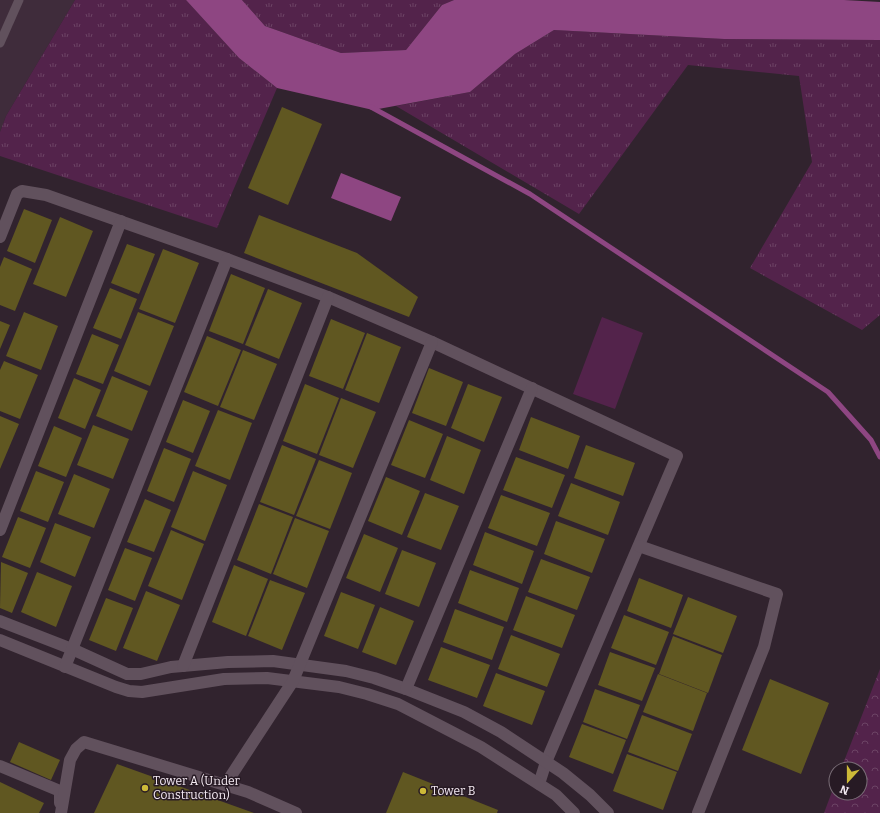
<svg xmlns="http://www.w3.org/2000/svg" width="880" height="813" viewBox="0 0 880 813" font-family="Bitter,serif">
<defs>
<pattern id="grass-tufts" width="24" height="20" patternUnits="userSpaceOnUse"><rect width="24" height="20" fill="#53234b"/><path d="M3 7l-1-3M5 7V3M7 7l1-3M15 17l-1-3M17 17v-4M19 17l1-3" fill="none" stroke="#6c4365"/></pattern>
<pattern id="park-crowns" width="20" height="18" patternUnits="userSpaceOnUse"><rect width="20" height="18" fill="#53234b"/><path d="M2 6a3 3 0 1 1 6 0M12 15a3 3 0 1 1 6 0" fill="none" stroke="#6c4365"/></pattern>
</defs>
<rect width="100%" height="100%" fill="#31232e"/>
<!-- built -->
<path fill="#3f2c3b" d="M0 0H75L6 116 0 132Z"/>
<!-- grass -->
<g fill="url(#grass-tufts)">
<path d="M75 0H186L239 58 277 88 217 228 0 156V132L6 116Z"/>
<path d="M242 0H454L442 5 406 50 341 53 265 26Z"/>
<path d="M554 30 724 39 880 40V315L862 330 750 268 812 162 799 76 688 65 579 214 396 106 470 92 515 54Z"/>
</g>
<!-- park -->
<path fill="url(#park-crowns)" d="M880 669V813H824L836 781V793H860V769H841Z"/>
<!-- pitch -->
<path fill="#53234b" d="M602 317 643 333 615 409 573 394Z"/>
<!-- water -->
<g fill="#8e4682">
<path d="M186 0H242L265 26 341 53 406 50 442 5 454 0H844L880 2V40L724 39 554 30 515 54 470 92 373 110 277 88 239 58Z"/>
<path d="M341 173 401 197 391 221 331 198Z"/>
</g>
<g fill="none" stroke-linecap="round" stroke-linejoin="round">
<!-- stream -->
<path stroke="#8e4682" stroke-width="5" d="M371 107 530 194 828 392 871 440 880 457"/>
</g>
<!-- building -->
<g fill="#605721">
<path d="M282 107 322 124 288 205 248 188Z"/>
<path d="M24 209 52 220 35 263 7 251Z"/>
<path d="M259 215 357 253 418 297 409 317 244 253Z"/>
<path d="M60 217 93 231 66 297 33 284Z"/>
<path d="M127 244 155 254 139 294 111 283Z"/>
<path d="M163 249 199 263 175 323 139 309Z"/>
<path d="M4 257 32 269 15 311 0 305V267Z"/>
<path d="M231 274 265 288 243 344 209 331Z"/>
<path d="M110 288 137 299 121 339 93 328Z"/>
<path d="M268 289 302 303 279 359 245 345Z"/>
<path d="M24 312 58 326 41 370 6 356Z"/>
<path d="M138 312 174 326 150 386 114 371Z"/>
<path d="M331 319 365 333 343 389 309 376Z"/>
<path d="M0 321 10 325 0 349Z"/>
<path d="M367 333 401 347 379 403 345 390Z"/>
<path d="M92 334 119 345 103 384 76 374Z"/>
<path d="M207 336 241 350 218 406 184 392Z"/>
<path d="M243 350 277 364 254 420 220 407Z"/>
<path d="M4 361 38 375 20 419 0 411V370Z"/>
<path d="M429 368 463 382 446 426 412 413Z"/>
<path d="M112 376 148 391 132 431 96 416Z"/>
<path d="M74 378 101 390 85 429 58 418Z"/>
<path d="M305 384 339 398 317 454 283 441Z"/>
<path d="M468 384 502 397 484 442 451 428Z"/>
<path d="M341 398 376 412 353 468 319 455Z"/>
<path d="M183 400 210 411 193 453 166 442Z"/>
<path d="M218 410 252 423 230 480 195 466Z"/>
<path d="M0 416 19 424 0 469Z"/>
<path d="M531 417 580 436 568 469 519 450Z"/>
<path d="M409 420 443 434 425 478 391 465Z"/>
<path d="M93 425 129 439 113 479 77 465Z"/>
<path d="M54 426 82 438 66 477 38 466Z"/>
<path d="M447 436 481 450 464 494 430 480Z"/>
<path d="M282 445 316 459 294 515 260 502Z"/>
<path d="M586 445 635 463 623 496 574 478Z"/>
<path d="M164 448 191 459 174 502 147 491Z"/>
<path d="M516 457 565 475 552 508 503 490Z"/>
<path d="M319 460 352 473 330 529 296 516Z"/>
<path d="M36 471 64 482 48 522 20 511Z"/>
<path d="M193 471 227 485 205 541 171 527Z"/>
<path d="M74 474 110 489 94 528 58 514Z"/>
<path d="M386 477 420 491 402 535 368 521Z"/>
<path d="M571 483 620 502 608 535 558 516Z"/>
<path d="M425 493 459 506 441 550 407 537Z"/>
<path d="M501 495 550 513 537 546 488 528Z"/>
<path d="M145 499 171 510 154 552 127 542Z"/>
<path d="M259 504 293 517 271 574 237 560Z"/>
<path d="M18 517 46 528 30 568 2 557Z"/>
<path d="M295 518 329 531 307 588 273 574Z"/>
<path d="M556 521 605 539 592 573 544 554Z"/>
<path d="M55 523 91 537 75 577 40 562Z"/>
<path d="M171 530 204 544 182 600 148 586Z"/>
<path d="M485 532 534 551 522 584 473 565Z"/>
<path d="M364 534 398 548 380 592 346 578Z"/>
<path d="M125 548 152 558 135 601 108 590Z"/>
<path d="M402 550 436 563 419 607 385 594Z"/>
<path d="M541 559 590 577 577 610 528 592Z"/>
<path d="M1 562 28 573 12 613 0 608Z"/>
<path d="M234 565 268 579 246 636 212 622Z"/>
<path d="M470 570 519 588 507 622 458 603Z"/>
<path d="M37 572 72 586 56 627 21 612Z"/>
<path d="M639 578 683 595 671 628 627 611Z"/>
<path d="M270 580 305 593 282 650 248 636Z"/>
<path d="M146 591 180 605 157 661 123 648Z"/>
<path d="M341 592 375 605 358 649 324 636Z"/>
<path d="M526 596 575 615 562 648 513 630Z"/>
<path d="M688 597 737 616 723 653 673 634Z"/>
<path d="M106 598 133 608 116 651 89 640Z"/>
<path d="M380 607 414 621 396 665 362 652Z"/>
<path d="M455 609 504 627 492 660 443 642Z"/>
<path d="M624 615 669 632 656 665 611 648Z"/>
<path d="M511 635 560 654 547 687 498 669Z"/>
<path d="M673 636 722 655 708 693 659 674Z"/>
<path d="M441 647 490 665 477 698 428 680Z"/>
<path d="M610 652 655 668 642 701 598 685Z"/>
<path d="M496 673 545 691 532 725 483 706Z"/>
<path d="M658 674 707 693 693 731 643 712Z"/>
<path d="M770 679 829 703 801 774 742 750Z"/>
<path d="M595 689 640 705 627 739 583 722Z"/>
<path d="M642 715 692 734 678 771 628 752Z"/>
<path d="M582 724 626 740 613 774 569 757Z"/>
<path d="M19 742 60 760 51 780 10 762Z"/>
<path d="M627 754 677 772 663 810 613 791Z"/>
<path d="M117 764 254 813H94Z"/>
<path d="M403 772 498 810 497 813H386Z"/>
<path d="M0 782 44 803 39 813H0Z"/>
</g>
<g fill="none" stroke-linecap="round" stroke-linejoin="round">
<!-- service -->
<path stroke="#61515d" stroke-width="9" d="M0 43 19 0"/>
<!-- minor -->
<g stroke="#61515d" stroke-width="12">
<path d="M0 237 17 194 22 191 46 195 227 259 328 297 432 342 677 456 546 762 539 784"/>
<path d="M0 530 121 221"/>
<path d="M639 546 777 594 764 647 698 813"/>
<path d="M0 621 72 649 127 674H141L171 667 228 662 273 661 346 671 374 678 406 689 464 712 501 732 563 773 590 795 608 813"/>
<path d="M0 640 116 687 129 691 142 692 224 679 267 678 339 687 367 694 398 704 481 747 556 795 574 813"/>
<path d="M183 666 328 297"/>
<path d="M65 667 227 259"/>
<path d="M406 689 532 388"/>
<path d="M0 766 60 791V803"/>
<path d="M225 785 293 681 432 342"/>
<path d="M61 813 70 760 76 749 84 742 248 792 296 813"/>
</g>
</g>
<!-- markers -->
<g fill="#cdb938" stroke="#271a24" stroke-width="1.5">
<circle cx="145" cy="788" r="4"/>
<circle cx="423" cy="791" r="4"/>
</g>
<g text-anchor="middle" dominant-baseline="central" stroke-width="3" stroke-linejoin="round" paint-order="stroke">
<!-- poi labels -->
<g font-size="12" fill="#f3e9f1" stroke="#271a24" text-anchor="start">
<text x="153" y="781">Tower A (Under<tspan x="153" dy="14">Construction)</tspan></text>
<text x="431" y="791">Tower B</text>
</g>
</g>
<!-- north arrow -->
<g transform="translate(848 781) rotate(201)"><circle r="19" fill="#271a24" stroke="#796d76"/>
<path d="M0-3L7 15L0 10L-7 15Z" fill="#cdb938"/>
<text y="-6" font-size="11" font-weight="bold" text-anchor="middle" fill="#f3e9f1">N</text>
</g>
</svg>
